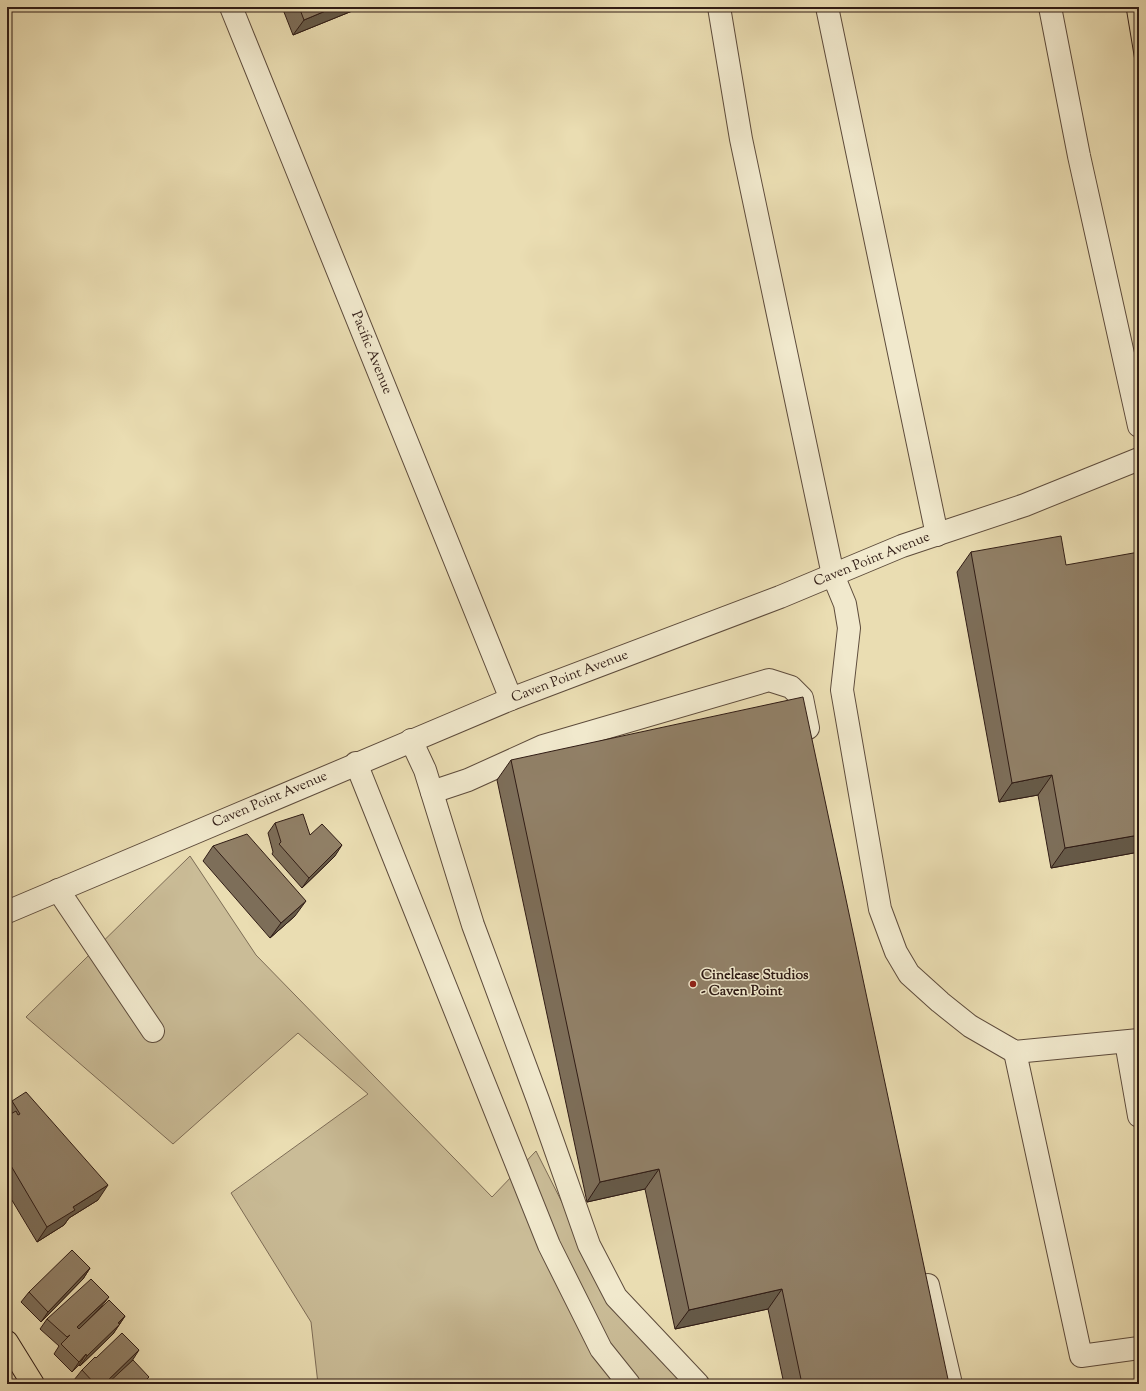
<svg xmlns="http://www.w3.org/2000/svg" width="1146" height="1391" viewBox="0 0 1146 1391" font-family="'Sorts Mill Goudy',serif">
<rect width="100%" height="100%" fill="#eaddb2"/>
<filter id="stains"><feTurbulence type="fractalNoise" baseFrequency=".005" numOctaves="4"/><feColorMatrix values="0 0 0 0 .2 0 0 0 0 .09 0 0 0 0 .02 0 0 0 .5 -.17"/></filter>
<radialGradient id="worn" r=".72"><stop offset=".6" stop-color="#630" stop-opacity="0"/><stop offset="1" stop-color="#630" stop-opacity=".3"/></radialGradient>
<!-- green -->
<path fill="#cabc97" stroke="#7d6c56" d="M190 856 256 955 492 1197 536 1151 616 1309 685 1384H318L311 1322 231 1193 368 1094 298 1033 173 1144 26 1017Z"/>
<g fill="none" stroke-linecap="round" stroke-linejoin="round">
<!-- minor casing -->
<g stroke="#5e4c3c" stroke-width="24">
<g id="minor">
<path d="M231 7 511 699"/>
<path d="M719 7 741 139 833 575 845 604 849 628 842 690 880 909 896 952 909 974 940 1002 970 1026 1015 1052 1139 1040"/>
<path d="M827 7 937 535"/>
<path d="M1050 7 1079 156 1139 426"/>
<path d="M411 740 425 770 473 925 538 1100 589 1245 616 1297 698 1384"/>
<path d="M356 763 549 1245 601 1349 629 1384"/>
<path d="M432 792 468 780 543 746 769 680 791 687 802 698 808 728"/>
<path d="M58 890 153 1031"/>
<path d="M7 912 511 699 780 597 902 546 1025 505 1139 459"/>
<path d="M1126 1042 1139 1116"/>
<path d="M1015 1052 1081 1356 1139 1348"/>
<path d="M928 1285 951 1384"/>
</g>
</g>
<!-- major casing -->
<g stroke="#301c15" stroke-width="24">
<path id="major" d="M7 1342 33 1384"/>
</g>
<!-- minor -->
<use href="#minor" stroke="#f1e9cd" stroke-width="22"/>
<!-- major -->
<use href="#major" stroke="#eaddb2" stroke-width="22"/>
<!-- tram -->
<path stroke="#301c15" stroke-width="1" d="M1126 7 1139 85"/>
</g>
<!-- wall -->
<g fill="#7d6e59" stroke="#301c15">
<path d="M282 7H362L293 35Z"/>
<path d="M971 552 1066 565 1139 852 1051 868 1038 795 999 802 957 572Z"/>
<path d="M511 760 949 1384H784L768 1309 675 1329 645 1189 587 1202 497 780Z"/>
<path d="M275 823 310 835 335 856 302 888 272 854 273 852 268 833Z"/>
<path d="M213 846 295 916 270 938 203 861Z"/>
<path d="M12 1101 98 1200 69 1218 64 1225 37 1242 7 1192V1108Z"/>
<path d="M90 1268 83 1279 41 1322 21 1302 29 1292Z"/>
<path d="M102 1306 125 1316 113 1334 80 1366 79 1365 72 1372 54 1354 59 1346 40 1329 47 1319Z"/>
<path d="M96 1358 132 1361 117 1375 144 1384H78L74 1380 82 1370Z"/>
</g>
<!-- shaded-wall -->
<g fill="#665a48" stroke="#301c15">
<path d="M335 7H362L293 35 304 20Z"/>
<path d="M1052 775 1038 795 999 802 1012 783Z"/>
<path d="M1139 835V852L1051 868 1065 848Z"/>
<path d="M342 845 335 856 302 888 309 878Z"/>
<path d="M306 901 295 916 270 938 281 923Z"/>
<path d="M659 1169 645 1189 587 1202 600 1182Z"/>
<path d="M108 1185 98 1200 69 1218 64 1225 37 1242 47 1227 73 1207Z"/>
<path d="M90 1268 83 1279 41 1322 48 1312Z"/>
<path d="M782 1289 768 1309 675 1329 689 1310Z"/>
<path d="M109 1297 101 1307 70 1338 77 1327Z"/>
<path d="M125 1316 113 1334 80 1366 87 1356Z"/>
<path d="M139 1350 132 1361 108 1384H104Z"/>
<path d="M86 1354 79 1365 72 1372 79 1362Z"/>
</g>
<!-- building -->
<g fill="#918067" stroke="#301c15">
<path d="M299 7H335L304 20Z"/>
<path d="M1061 536 1066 565 1139 552V835L1065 848 1052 775 1012 783 971 552Z"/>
<path d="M803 697 949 1384H802L782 1289 689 1310 659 1169 600 1182 511 760Z"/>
<path d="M303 814 310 835 322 824 342 845 309 878 279 844 281 842 275 823Z"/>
<path d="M247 834 306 901 281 923 213 846Z"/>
<path d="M26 1092 108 1185 73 1207 75 1210 47 1227 7 1159V1116L16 1111 18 1115 20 1114 12 1101Z"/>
<path d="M72 1250 90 1268 48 1312 29 1292Z"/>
<path d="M91 1279 109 1297 77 1327 79 1329 109 1300 125 1316 118 1323 120 1324 87 1356 86 1354 79 1362 61 1344 70 1335 67 1337 47 1319Z"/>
<path d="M122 1333 139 1350 104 1384H95L82 1370 95 1357 96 1358Z"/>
<path d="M133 1360 149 1377 142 1384H107Z"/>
</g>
<!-- markers -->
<circle fill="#8f2418" stroke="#f1e9cd" stroke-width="1.5" cx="693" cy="984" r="4"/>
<g text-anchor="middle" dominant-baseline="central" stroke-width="3" stroke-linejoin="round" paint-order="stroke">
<!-- street labels -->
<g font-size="14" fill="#301c15" stroke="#f1e9cd">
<text transform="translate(371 353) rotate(68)">Pacific Avenue</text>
<text transform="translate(872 560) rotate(-22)">Caven Point Avenue</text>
<text transform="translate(570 677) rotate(-21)">Caven Point Avenue</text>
<text transform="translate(270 800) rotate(-23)">Caven Point Avenue</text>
</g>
<!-- poi labels -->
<g font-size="14" font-weight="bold" fill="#301c15" stroke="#f1e9cd" text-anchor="start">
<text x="701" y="976">Cinelease Studios<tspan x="701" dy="16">- Caven Point</tspan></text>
</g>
</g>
<!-- margin -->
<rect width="1146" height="1391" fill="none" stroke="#eaddb2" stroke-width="24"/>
<rect x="8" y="8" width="1130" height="1375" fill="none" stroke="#301c15" stroke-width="2"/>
<rect x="12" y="12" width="1122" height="1367" fill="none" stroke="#301c15"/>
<rect width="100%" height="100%" filter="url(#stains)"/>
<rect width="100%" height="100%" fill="url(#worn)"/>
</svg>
